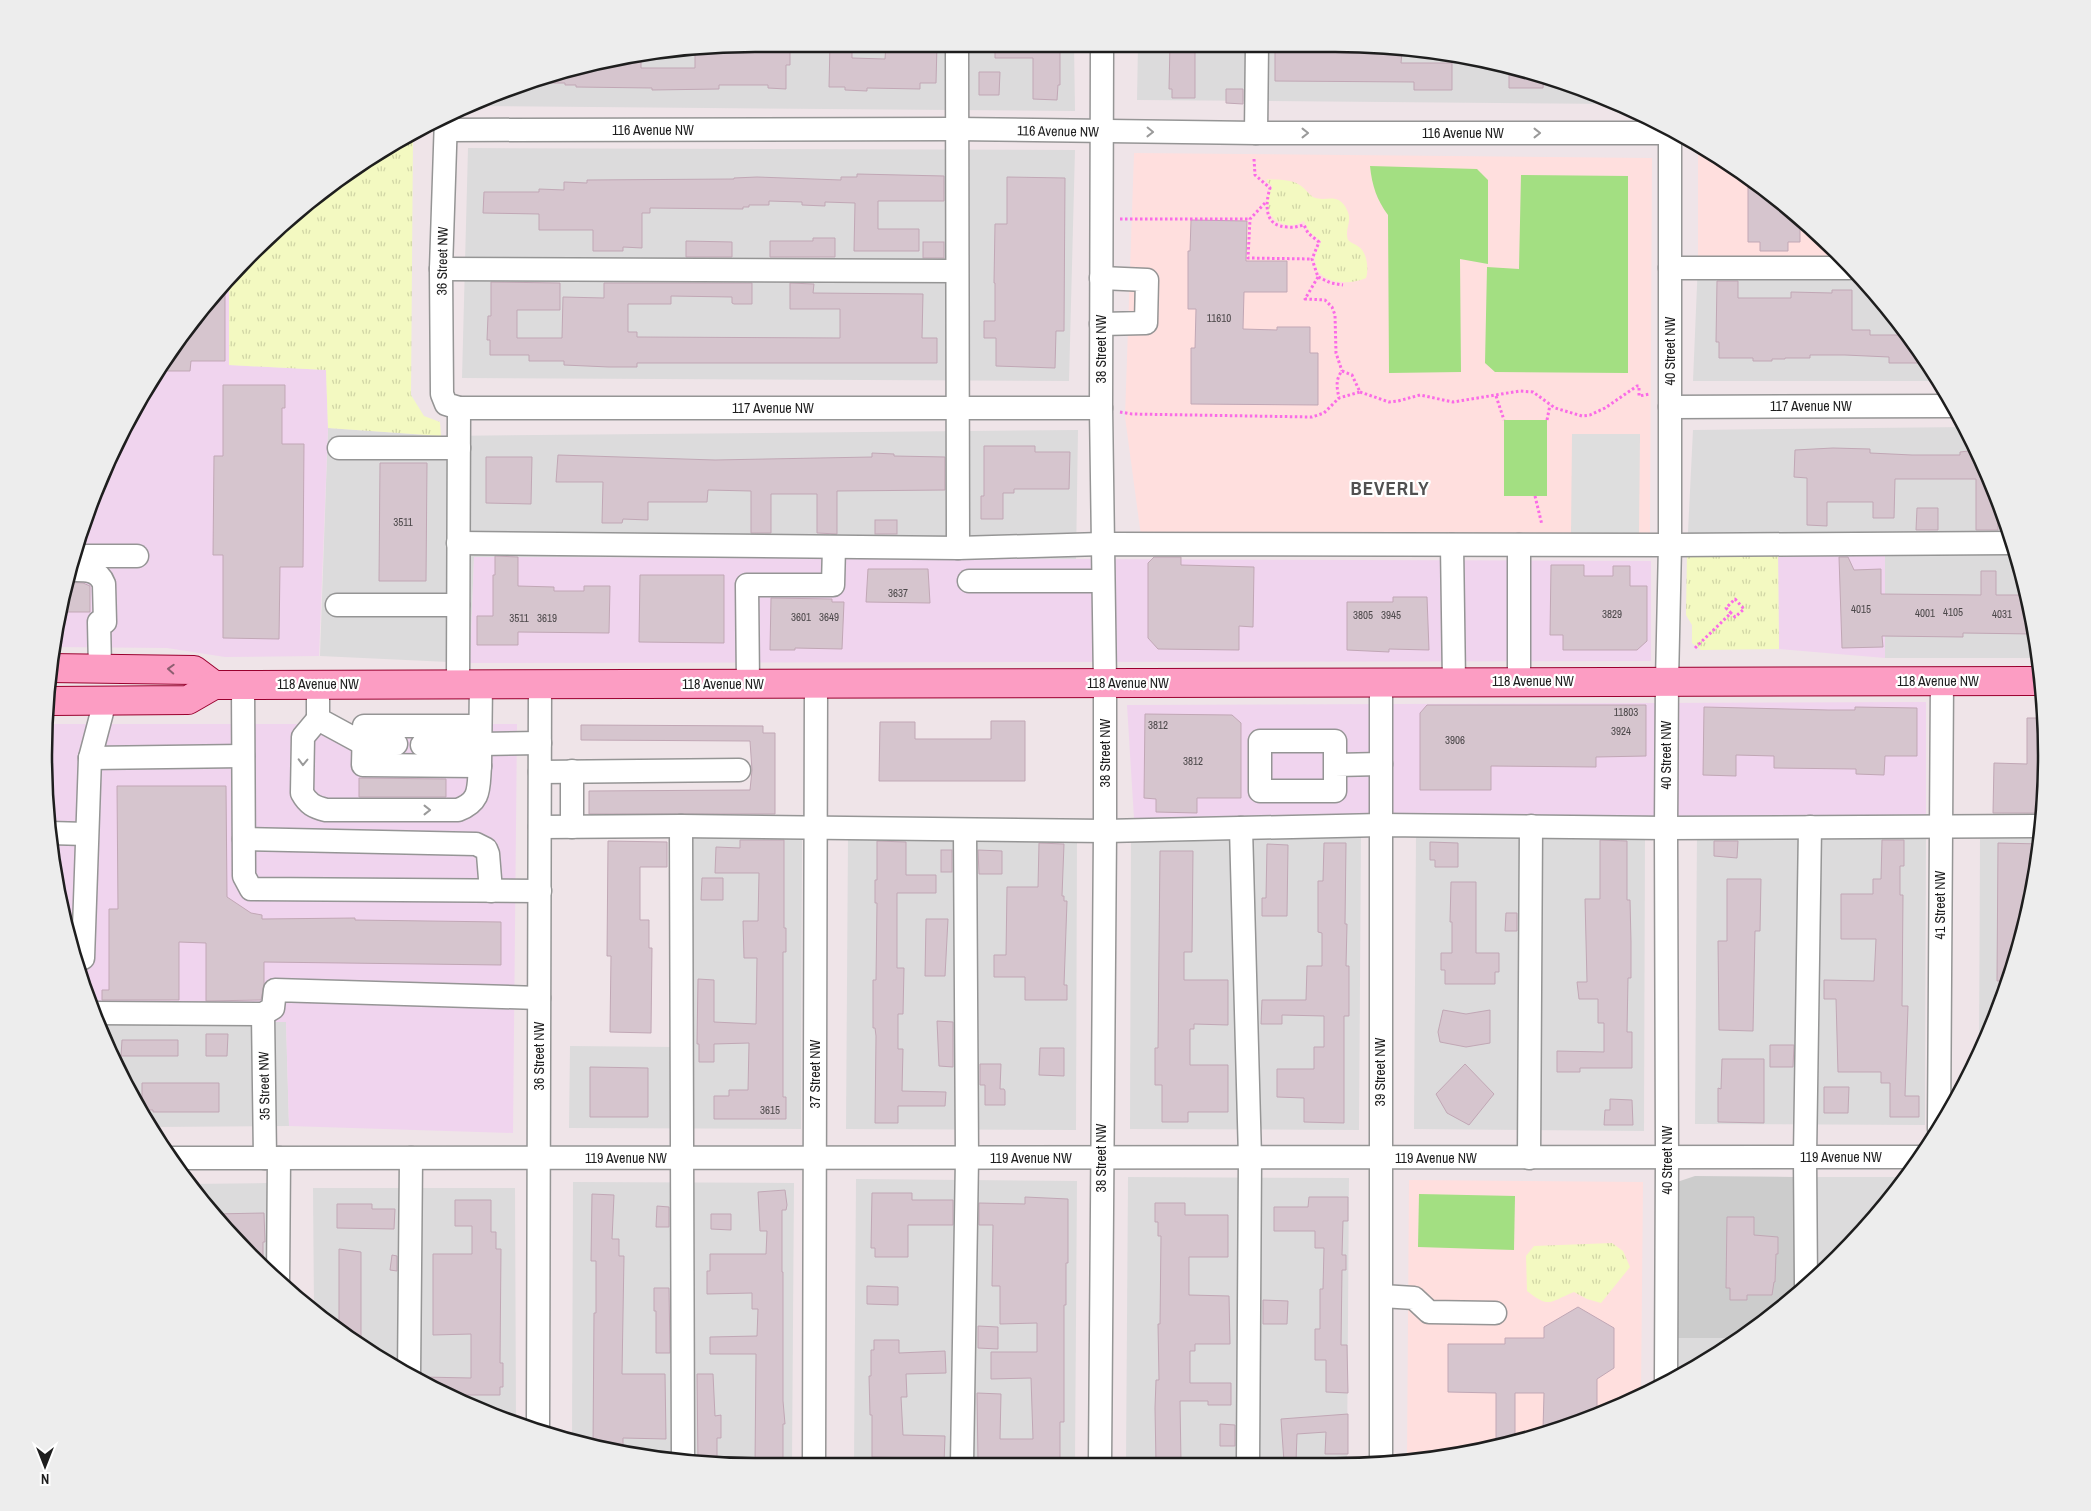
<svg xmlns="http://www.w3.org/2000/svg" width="2091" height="1511" viewBox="0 0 2091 1511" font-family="'Archivo Narrow',sans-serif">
<defs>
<pattern id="park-tufts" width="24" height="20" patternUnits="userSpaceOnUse" patternTransform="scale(1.25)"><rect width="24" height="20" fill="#f3f9c1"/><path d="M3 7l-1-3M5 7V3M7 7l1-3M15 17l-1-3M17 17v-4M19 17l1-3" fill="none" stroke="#d0d5a5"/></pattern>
</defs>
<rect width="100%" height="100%" fill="#efe4e8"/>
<!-- residential -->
<g fill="#dcdbdc">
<path d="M755 44H1074L1075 111 467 106 483 98 571 68Z"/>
<path d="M1138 44H1336L1519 68 1608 98 1619 104 1137 100Z"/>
<path d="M468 148 1075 150 1069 381 462 378Z"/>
<path d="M1698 262H1844L1900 322 1937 381H1693Z"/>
<path d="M1966 427 1974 440 2023 571 2037 658H1885V555L1687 552 1693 430Z"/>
<path d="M328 428 441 436 1078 430 1076 559 474 557 470 663 320 656Z"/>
<path d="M1697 830 1926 831 1925 1125 1695 1124Z"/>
<path d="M848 835 1077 836 1076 1130 846 1129Z"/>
<path d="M1131 835 1361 836 1359 1130 1130 1129Z"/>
<path d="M1416 836 1645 837 1644 1131 1414 1129Z"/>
<path d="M1980 836H2042L2041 848 2010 984 1979 1052Z"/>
<path d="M676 837 802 838 801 1129 569 1128 570 1046 675 1047Z"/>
<path d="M96 1022H286L289 1126 155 1127Z"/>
<path d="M1128 1177 1349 1178 1347 1462 1126 1463Z"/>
<path d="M1794 1177H1905L1871 1225 1794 1296Z"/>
<path d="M856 1179 1077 1181 1075 1463 854 1465Z"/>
<path d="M573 1182 794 1183 792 1465 709 1466 572 1443Z"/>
<path d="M268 1183 267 1270 188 1184Z"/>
<path d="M313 1188H515L516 1420 400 1372 314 1311Z"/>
<path d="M1674 1338H1738L1676 1374Z"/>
</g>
<!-- commercial -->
<g fill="#f0d4ee">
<path d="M229 278V365L326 370 328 428 319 656 225 657 167 648 53 647 68 571 117 441 220 286Z"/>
<path d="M1778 551 1885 554V658L1779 649Z"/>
<path d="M474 557 1651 561V661L470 663Z"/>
<path d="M1926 702V816L1134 818 1127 705Z"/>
<path d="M50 724H517L513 1133 289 1126 286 1022H96L50 848Z"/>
</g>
<!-- education -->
<g fill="#ffdfde">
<path d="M1698 146 1731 164 1805 221 1844 262H1698Z"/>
<path d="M1134 153 1652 158 1650 536H1141L1125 417Z"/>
<path d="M1409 1180 1643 1182 1641 1394 1608 1413 1429 1461H1407Z"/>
</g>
<!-- religious -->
<path fill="#ccc" d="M1695 1176 1794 1177V1296L1769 1320 1738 1338H1674V1183Z"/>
<!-- park -->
<g fill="url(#park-tufts)">
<path d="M413 135 411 395 424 416 440 422 441 436 328 428 326 370 229 365V278L360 164Z"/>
<path d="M1267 179C1276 180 1290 179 1298 184 1304 187 1308 193 1313 197 1326 203 1338 191 1347 210 1353 222 1344 228 1348 240 1351 243 1355 244 1359 247 1367 252 1369 270 1366 278 1349 286 1315 284 1315 259 1315 252 1320 248 1321 241L1309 232 1304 221C1301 222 1297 225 1293 225 1280 227 1265 214 1267 201 1268 196 1270 191 1272 186L1267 182Z"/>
<path d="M1778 551 1779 649 1701 650 1692 643V625L1686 615 1687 552Z"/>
<path d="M1612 1243 1623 1251 1630 1267 1601 1303 1587 1299 1574 1292C1549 1302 1550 1309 1527 1291L1526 1256 1534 1246Z"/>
</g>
<!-- pitch -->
<g fill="#a3df82">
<path d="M1370 166 1477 169 1488 180V264L1460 259 1461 372 1389 373 1388 215C1377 200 1372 186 1370 166Z"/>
<path d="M1521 175 1628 176V373L1495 372 1485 363 1487 267 1519 269Z"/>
<rect x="1504" y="420" width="43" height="76"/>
<path d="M1419 1194 1515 1196 1514 1250 1418 1247Z"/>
</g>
<!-- parking -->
<path fill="#dedede" d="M1572 434H1640L1639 536H1571Z"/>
<!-- building -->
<g fill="#d6c5ce" stroke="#c1a7b5">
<path d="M756 44H786V45H790V65H786V89L768 88V85H719V89L652 90V88L576 87V85H565V83H536L535 80 571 68 625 61H641V68H695V52Z"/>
<path d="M830 44H852V58L885 59 886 44H937L936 83H920V89L867 88V91L845 90V87H829Z"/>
<path d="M995 44H1060V85H1058L1057 100 1033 99V58H995Z"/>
<path d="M1170 44H1195V98H1172V89H1169Z"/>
<path d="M1350 47 1402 52 1401 63H1452V90H1414V82L1275 81V49L1350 50Z"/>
<path d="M1509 67 1544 76 1543 88H1509Z"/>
<path d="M979 72H1000L999 95H979Z"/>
<path d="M1226 89H1243V104L1226 103Z"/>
<path d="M857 174 944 176V201H878V229H919V251H854L855 203 825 202V206L802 205V202L769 201V205H749V207H743V209L650 208V213H642V248L623 247V251H593V230H539V214L483 213 484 192H539V189L564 190V182L587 183V180L734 179V178L757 177 841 180V177H857Z"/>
<path d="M1007 177 1065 178 1064 331H1056L1055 368 996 366V338H984V321H995V283H994L995 224H1007Z"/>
<path d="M1748 177 1800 217V242H1788V251H1760V242H1748Z"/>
<path d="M1191 220 1247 221 1246 261H1287V292H1244L1243 329 1277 330V327H1310V353H1318V405L1191 404V348H1195L1196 309H1188V251H1190Z"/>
<path d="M813 238H835V257H770V241H813Z"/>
<path d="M686 241 732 242V257H686Z"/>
<rect x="923" y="242" width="21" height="16"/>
<path d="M1717 281H1738V298H1791V292L1832 293V290H1852V330H1870V335H1908L1926 363H1889V357L1845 355H1810V358H1785V359H1772V361H1753V358H1719V342H1716Z"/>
<path d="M225 282V361H191L190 371H164L220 286Z"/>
<path d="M491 282 560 283V310H517V338H562L563 297 604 298V283H752V304H734L732 303V297L671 296V304H628V332H637V337L840 338V309H790V283L814 284 813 293 923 294 922 338H937V363H637V367H609L564 365V361H529V355H490V340H487L488 316H491Z"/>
<path d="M223 385H285V408H282V444H304L303 567H280L279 639 223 638V555H213L214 456H223Z"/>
<path d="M984 446H1035V452H1070L1069 489H1014V493H1003V519H981V496H984Z"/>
<path d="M1833 448 1870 449V453L1912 455H1960V452L1977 450 2003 518H1998V530H1976V479H1895L1894 518H1873V502H1827V526L1807 525V478L1794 477 1795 450Z"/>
<path d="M872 453 894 454V456L945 457V490L837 491V534L817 533V494H771V533H751V491L708 490 707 502H648V520L623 519 622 523H602L603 482H556L558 455 715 460 872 457Z"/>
<path d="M486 457H532L531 504 486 503Z"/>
<path d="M380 463H427L426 581H379Z"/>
<path d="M1917 508H1938V530H1916Z"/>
<rect x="875" y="520" width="22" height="14"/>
<path d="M495 556 518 557V586L554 587V591H584V586H610L609 633 518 632V645H477V616H493V575H495Z"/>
<path d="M1154 557H1181V565L1254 567 1253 627 1239 626V650L1158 649 1148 638V563Z"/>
<path d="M1839 557H1848L1854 570 1881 569V594L1981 595V571H1996V595H2027L2033 634 1963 633V637L1882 636 1883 647 1842 648Z"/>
<path d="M1551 565H1584V576H1613V566H1630V586H1647V641L1637 650H1563V635H1550Z"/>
<path d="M868 569H928L930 603 866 602Z"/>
<path d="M640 575H724V643L639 642Z"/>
<path d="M66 582 83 583 90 586V612H60Z"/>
<path d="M1393 597H1427L1429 650 1389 649V652L1347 650V602H1393Z"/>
<path d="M771 598 832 599V602H844L842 649 795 648V650H770Z"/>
<path d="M1427 705H1646V756L1596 757V767L1491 766V790H1420V713Z"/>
<path d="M1704 707 1829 710H1855V707L1917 708V756H1885L1884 775 1856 774V769L1774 768V756L1736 755V776L1703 775Z"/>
<path d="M1145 714 1232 715 1241 723V798H1197V813L1156 812V799L1144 798Z"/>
<path d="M2027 718H2045L2042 813H1993L1994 763 2027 764Z"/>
<path d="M991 721H1025V781H879L880 722H915V739H991Z"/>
<path d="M581 725 763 726V733H775V814H589V791L750 790 752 770 750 741 581 740Z"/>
<path d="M359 778 446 779V797H359Z"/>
<path d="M117 786H226L227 897 251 913 262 915V919L355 918V920L501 922V965L264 962V984L261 1000 206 1001V943L179 942V1000H102V990H109V909H118Z"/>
<path d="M740 840H784V928H786V952H783V1097H786V1119H714V1096H729V1090H748L749 1043 714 1044V1062H699V1044H697L698 979 714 980V1022L756 1024 757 958H744L743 921H758L759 873H715L716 847 740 848Z"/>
<path d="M1600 840 1627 841V900H1630L1631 942V978H1628L1627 1032H1632V1068H1580V1072H1557V1051L1604 1052V1023H1598V999H1579L1577 982H1587L1585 899H1600Z"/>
<path d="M1882 840H1904V866H1900V895H1903L1902 1006H1908L1905 1096H1919V1117H1890V1083H1881V1072H1838L1836 999H1824V980L1874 981 1876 939H1841V894H1873V879H1881Z"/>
<path d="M608 841 667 842V867H640V920H649V948H652L651 1033 610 1032 611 956H607Z"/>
<path d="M877 841 906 842V875H936V893H897V968H904L903 1014H898V1049H903L902 1091 946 1092 945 1106H898V1123H875L876 1036 875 1028H873V980H876L877 903H875V880H877Z"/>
<path d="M1714 841H1738L1737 858 1714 856Z"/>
<path d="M1430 842 1458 843V867H1435V860H1430Z"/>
<path d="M1039 843 1064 844 1062 896H1064V901H1067L1064 985H1067V1000H1025V977H994V955H1006L1007 887H1038Z"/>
<path d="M1324 843H1346L1345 924H1347L1346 966H1349V1016H1344V1123L1304 1122V1098L1277 1097V1069H1314V1047H1324V1016L1282 1015V1024H1261L1262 1000H1306L1307 966H1322V933L1318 932V881H1323Z"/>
<path d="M1998 843 2041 844 2010 981H1997Z"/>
<path d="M1267 844 1288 845 1287 916H1262V898H1266Z"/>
<rect x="941" y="850" width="11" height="22"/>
<path d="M978 850 1002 851V874H979Z"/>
<path d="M1160 851H1193L1192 952H1184V980H1228V1025L1194 1024V1029H1190V1065H1228V1112H1188V1122H1162V1085H1155V1048H1158Z"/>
<path d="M702 878H723V900H701Z"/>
<path d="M1727 879H1761L1760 931H1755L1753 1031 1719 1030 1718 941H1727Z"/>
<path d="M1451 882H1476V953H1499V972H1495V984H1445V970H1441V953H1452V922H1450Z"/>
<path d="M1506 913H1517V931H1505Z"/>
<path d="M926 919H948L945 976H925Z"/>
<path d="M1443 1010 1466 1014 1490 1010V1043L1466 1047 1440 1042 1438 1032Z"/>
<path d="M937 1021 953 1022V1067L939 1066Z"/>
<path d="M206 1034H228L227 1056H206Z"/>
<path d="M122 1040H178V1056H121Z"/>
<path d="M1770 1045H1794L1793 1067H1770Z"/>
<path d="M1040 1048H1064V1076L1039 1075Z"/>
<path d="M1722 1059H1764V1123L1718 1122V1088L1721 1089Z"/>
<path d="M980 1064H1001L1000 1089H1004L1005 1091V1105H985V1085H980Z"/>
<path d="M1465 1064 1494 1094 1469 1125 1447 1113 1436 1094Z"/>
<path d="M590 1067 648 1068V1117H590Z"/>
<path d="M142 1083H219V1112H153V1110H145L142 1104Z"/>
<path d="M1824 1087H1849L1848 1113H1824Z"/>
<path d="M1610 1099 1632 1100 1633 1125H1604L1605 1110H1610Z"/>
<path d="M785 1190 787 1205 786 1210H782V1272H783V1401L785 1424H783V1465H755L756 1354H710V1337L757 1336 758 1309H752V1293L707 1294V1271H710V1254H766L767 1231H760L758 1192Z"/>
<path d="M872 1193H912V1200H953V1225H908V1257H875V1248H871Z"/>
<path d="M592 1194 614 1195 612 1239H619V1256H624L622 1374H665L666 1439 623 1438V1451L593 1447 594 1313H596V1261H591Z"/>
<path d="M1025 1197 1068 1199V1263H1066V1305H1064V1422H1060V1463L1028 1464V1461L978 1462 977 1393 1001 1394 1000 1439H1033L1031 1378 991 1379V1352H1037V1323L1000 1324V1286H992L993 1225H979V1203L1025 1204Z"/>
<path d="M1309 1197H1348V1221H1343L1342 1255H1346V1270H1342L1341 1345H1347L1348 1393 1326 1392V1360H1315V1329H1320V1289H1323L1324 1248H1315V1231H1274V1207H1308Z"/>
<path d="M455 1200H491V1232H496V1249H501L500 1363H503V1387H500V1395H454L421 1381 422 1377 471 1378V1334L433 1335V1254H472V1226H455Z"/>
<path d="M1155 1203H1185V1215H1228V1257H1189V1295L1229 1296 1230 1344H1195V1351H1190V1383H1231V1405H1208V1401H1180L1181 1463H1156L1155 1408 1156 1380H1159L1158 1324H1160L1161 1236H1158V1222H1155Z"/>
<path d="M337 1204H372V1209H395L394 1229 337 1228Z"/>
<path d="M657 1206 669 1207V1227H656Z"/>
<path d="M264 1213 265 1242H263V1266L214 1214Z"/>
<path d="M711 1214H731V1230L711 1229Z"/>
<path d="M1727 1217H1754V1235L1778 1237V1254H1776L1775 1282H1774L1772 1295H1747V1300H1730V1288H1726Z"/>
<path d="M339 1249 361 1252V1344L339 1328Z"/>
<path d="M392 1255 397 1256V1271L390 1270Z"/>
<path d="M867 1286 898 1287V1305L867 1304Z"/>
<path d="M654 1288H669L670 1353H656V1311H654Z"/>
<path d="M1263 1300 1288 1301 1287 1324H1263Z"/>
<path d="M1578 1307 1614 1328V1368L1597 1379V1416L1543 1430 1544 1393H1515V1438L1496 1443V1393L1448 1392V1344H1505V1338H1544V1327Z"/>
<path d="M978 1326 998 1327V1349L978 1348Z"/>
<path d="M874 1340H899V1353L945 1351 946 1373 906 1374 907 1397H901L903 1435 945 1436 944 1464H920V1458L872 1457V1415H870L869 1376H871V1350H874Z"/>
<path d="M697 1374H713L715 1416 721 1415V1438H717V1466L698 1464Z"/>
<path d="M1348 1414V1454H1325L1326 1432 1297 1434 1296 1462H1284L1281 1419Z"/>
<path d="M1220 1424 1235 1425V1446H1220Z"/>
</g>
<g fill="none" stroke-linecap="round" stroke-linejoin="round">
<!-- minor casing -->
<g stroke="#959595" stroke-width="25">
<g id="minor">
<path d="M957 44 958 548"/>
<path d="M446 118 441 269 442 394 446 404 459 408H1101"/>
<path d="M446 130 956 129 1256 133H1670"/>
<path d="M1256 133 1257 44"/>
<path d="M1670 268H1849"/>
<path d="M441 269 956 271"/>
<path d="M1101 324 1146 323 1147 280 1101 278"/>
<path d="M1670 407 1952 406"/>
<path d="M339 448H459"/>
<path d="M458 543 958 548 1102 544 1673 545 2012 543"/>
<path d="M1452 545 1454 682"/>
<path d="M1519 545V682"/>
<path d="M74 556H137"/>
<path d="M69 570C83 570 98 568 104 584L105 622"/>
<path d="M969 581H1103"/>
<path d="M337 605H458"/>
<path d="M99 622 100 668"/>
<path d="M458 683 459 408"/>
<path d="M318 684V719L364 744H396"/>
<path d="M748 684 747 585H833L834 547"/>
<path d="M243 685 244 876 251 889 540 891"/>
<path d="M318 719 303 737 302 793C308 804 314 807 326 810H458C482 801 478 787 480 766"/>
<path d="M480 726H364L363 765 480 766 481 683"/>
<path d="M422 745 540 743"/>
<path d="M90 758 243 756"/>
<path d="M1335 765V791H1260V741H1335V765L1381 764"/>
<path d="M572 771V827"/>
<path d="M540 772 739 770"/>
<path d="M681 826 683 1461"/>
<path d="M540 827 681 826 1105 831 1381 825 1666 828 2042 826"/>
<path d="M1241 828 1250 1158 1248 1462"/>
<path d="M50 833 86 834"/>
<path d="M244 839 476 844 486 849 488 854 491 891"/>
<path d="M79 958H83L90 758 105 701"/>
<path d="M94 1013 263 1014 273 1008 275 990 539 998"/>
<path d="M263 1014 265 1158"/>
<path d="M1939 1129 1942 681"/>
<path d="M173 1158 1919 1157"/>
<path d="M1529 1158 1531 826"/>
<path d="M278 1282 279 1158"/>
<path d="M1806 1285 1805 1157 1810 827"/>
<path d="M1382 1296 1414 1298 1429 1312 1495 1313"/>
<path d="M409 1376 411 1158"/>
<path d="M1666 1380 1667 1158 1666 828 1667 681 1670 545V131"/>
<path d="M538 1429 540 684"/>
<path d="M1381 1461V682"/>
<path d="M1100 1463 1105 831V683L1101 408 1102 44"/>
<path d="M962 1464 967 1158 965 831"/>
<path d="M814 1465 816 684"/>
</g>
</g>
<!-- major casing -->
<g stroke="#99002e" stroke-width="30">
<g id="major">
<path d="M50 668 194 670 214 685"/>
<path d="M50 701 188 700 214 685 2041 681"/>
</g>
</g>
<!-- path -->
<g stroke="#fa6be7" stroke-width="3" stroke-dasharray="2.5 2.5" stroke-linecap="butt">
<path d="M1254 159 1255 175 1270 188C1265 205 1264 227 1288 227 1294 228 1299 226 1304 225L1308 233 1319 242 1312 259 1318 277 1331 283 1343 285"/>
<path d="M1265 203 1250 219 1248 258 1312 259"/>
<path d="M1120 219H1250"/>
<path d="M1318 277 1305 299 1325 300 1332 307 1335 315 1336 353 1342 371"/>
<path d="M1342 371 1352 375 1360 392 1339 398C1337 388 1335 380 1342 371Z"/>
<path d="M1360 392 1389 402 1398 401 1420 395 1453 402 1520 391 1533 392 1555 408 1582 416 1590 415 1605 408 1637 386H1639V396L1650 394"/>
<path d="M1496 396 1504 420"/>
<path d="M1120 412 1132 414 1312 417 1324 413 1339 398"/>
<path d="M1547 420 1550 405"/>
<path d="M1535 496 1542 525"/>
<path d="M1695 648 1731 613 1726 608 1735 599 1744 609 1735 617 1731 613"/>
</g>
<!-- minor -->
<use href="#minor" stroke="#fff" stroke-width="22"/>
<!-- major -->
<use href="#major" stroke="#fc9dc3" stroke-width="28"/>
</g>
<!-- one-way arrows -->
<defs><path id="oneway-chevron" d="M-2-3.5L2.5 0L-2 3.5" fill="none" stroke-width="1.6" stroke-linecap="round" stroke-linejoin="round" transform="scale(1.25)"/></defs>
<g stroke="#9a9a9a">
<use href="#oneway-chevron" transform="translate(1150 132) rotate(1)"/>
<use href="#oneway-chevron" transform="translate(1305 133)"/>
<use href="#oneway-chevron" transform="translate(1537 133)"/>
<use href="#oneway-chevron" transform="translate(303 762) rotate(91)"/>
<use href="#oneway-chevron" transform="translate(427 810)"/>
</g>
<use stroke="#8d5e70" href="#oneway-chevron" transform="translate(171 669) rotate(-177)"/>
<g text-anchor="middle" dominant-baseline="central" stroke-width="4.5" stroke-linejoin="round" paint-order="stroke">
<!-- number labels -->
<g font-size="11" fill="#4c484a">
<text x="1219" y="318">11610</text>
<text x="403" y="522">3511</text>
<text x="898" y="593">3637</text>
<text x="1861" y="609">4015</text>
<text x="1953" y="612">4105</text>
<text x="1925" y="613">4001</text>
<text x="1612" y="614">3829</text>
<text x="2002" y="614">4031</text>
<text x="1363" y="615">3805</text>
<text x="1391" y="615">3945</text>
<text x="801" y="617">3601</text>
<text x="829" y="617">3649</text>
<text x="519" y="618">3511</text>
<text x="547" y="618">3619</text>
<text x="1626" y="712">11803</text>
<text x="1158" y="725">3812</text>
<text x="1621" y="731">3924</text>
<text x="1455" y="740">3906</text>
<text x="1193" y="761">3812</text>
<text x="770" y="1110">3615</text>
</g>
<!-- street labels -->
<g font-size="14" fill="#1e1e1e" stroke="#fff">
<text x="653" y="130">116 Avenue NW</text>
<text transform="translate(1058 131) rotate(1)">116 Avenue NW</text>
<text x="1463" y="133">116 Avenue NW</text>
<text transform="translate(442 261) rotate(-89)">36 Street NW</text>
<text transform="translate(1101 349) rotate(-90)">38 Street NW</text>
<text transform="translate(1670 351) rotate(-90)">40 Street NW</text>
<text x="1811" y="406">117 Avenue NW</text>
<text x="773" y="408">117 Avenue NW</text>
<text x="1533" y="681">118 Avenue NW</text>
<text x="1938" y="681">118 Avenue NW</text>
<text x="1128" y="683">118 Avenue NW</text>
<text x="318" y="684">118 Avenue NW</text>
<text x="723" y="684">118 Avenue NW</text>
<text transform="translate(1105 753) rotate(-90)">38 Street NW</text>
<text transform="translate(1666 755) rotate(-90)">40 Street NW</text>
<text transform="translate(1940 905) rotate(-90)">41 Street NW</text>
<text transform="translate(539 1056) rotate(-90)">36 Street NW</text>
<text transform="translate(1380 1072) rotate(-90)">39 Street NW</text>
<text transform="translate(815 1074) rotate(-90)">37 Street NW</text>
<text transform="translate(264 1086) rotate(-91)">35 Street NW</text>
<text x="1841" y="1157">119 Avenue NW</text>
<text x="626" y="1158">119 Avenue NW</text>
<text x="1031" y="1158">119 Avenue NW</text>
<text transform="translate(1101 1158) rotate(-90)">38 Street NW</text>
<text x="1436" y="1158">119 Avenue NW</text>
<text transform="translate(1667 1160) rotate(-90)">40 Street NW</text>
</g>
<!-- district labels -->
<g font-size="19" font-weight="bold" letter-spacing="1" fill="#515151" stroke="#fff">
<text x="1390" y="488">BEVERLY</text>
</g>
</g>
<!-- crop -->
<path d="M0 0H2091V1511H0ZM755 52H1335A703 703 0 0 1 2038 755V755A703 703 0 0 1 1335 1458H755A703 703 0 0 1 52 755V755A703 703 0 0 1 755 52Z" fill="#ededed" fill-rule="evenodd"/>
<path fill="none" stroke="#1e1e1e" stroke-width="2.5" d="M755 52H1335A703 703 0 0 1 2038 755V755A703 703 0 0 1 1335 1458H755A703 703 0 0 1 52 755V755A703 703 0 0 1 755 52Z"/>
<!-- north arrow -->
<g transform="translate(45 1466) rotate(180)" stroke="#ffffff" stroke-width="4" paint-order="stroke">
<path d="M0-4L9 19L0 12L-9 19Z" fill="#1e1e1e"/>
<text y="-8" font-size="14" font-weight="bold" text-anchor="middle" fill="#1e1e1e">N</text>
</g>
</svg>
